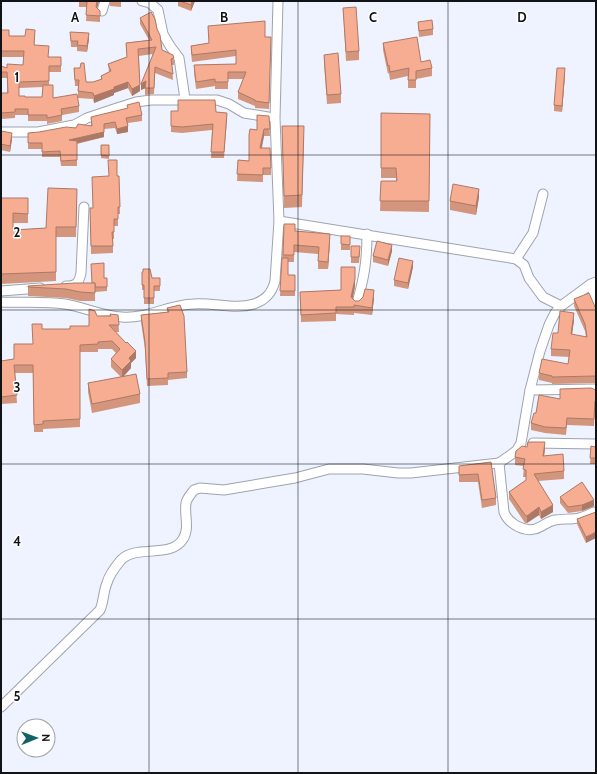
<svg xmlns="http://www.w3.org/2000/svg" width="597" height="774" viewBox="0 0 597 774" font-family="Cabin,sans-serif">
<rect width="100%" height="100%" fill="#eef3ff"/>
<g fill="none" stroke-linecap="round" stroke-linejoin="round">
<!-- minor casing -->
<g stroke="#9ea3ae" stroke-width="11">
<g id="minor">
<path d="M142 1 150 3 158 10 163 34 170 46 179 58 185 99"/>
<path d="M102 11 105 1"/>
<path d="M1 132H38L74 125 87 118 114 109 136 102 151 100H217L229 104 244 113 268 117"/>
<path d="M279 221 516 259 524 265 529 278 543 297 561 306"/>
<path d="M516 259 533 233 543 194"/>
<path d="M591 284 596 302"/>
<path d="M66 286C76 286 79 283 81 273L84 207"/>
<path d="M1 291 40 288"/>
<path d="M1 302C22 303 44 301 65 304 84 307 102 316 122 317 147 319 168 305 193 304 213 302 235 310 254 304 266 300 272 293 275 281L279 221 275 118 278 1"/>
<path d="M357 303C364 278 367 261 367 234"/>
<path d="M530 390 596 389"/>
<path d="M533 443 596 444"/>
<path d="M499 463 504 512C508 523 523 532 535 529 542 527 548 521 555 520 572 518 578 521 594 512"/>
<path d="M1 707 100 610C104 601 103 592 107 583 109 575 116 566 121 560 136 544 171 559 183 539 190 528 184 515 186 503 187 498 191 494 194 490L200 488 224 490 295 478 329 469H363L398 473H411L499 463 512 454 517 450 521 443 530 390 540 351 549 325 555 313 561 306 591 284 596 282"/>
</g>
</g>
<!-- minor -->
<use href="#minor" stroke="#fff" stroke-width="9"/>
</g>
<!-- wall -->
<g fill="#d4957d" fill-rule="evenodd">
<path d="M79 1H99L97 8 100 11V22L86 21 87 7H79Z"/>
<path d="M110 1H121V7L110 6Z"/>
<path d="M178 1H195L191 11 178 6Z"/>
<path d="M343 8 359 51V60L346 61Z"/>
<path d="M140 18 162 50 174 58V65H172L173 80 155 73 154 94 145 95V88L141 90 153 54 139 56 140 91 132 96 128 88 114 93V95L94 103 93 99 78 98V86H75L74 68 86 82H93L101 80V76L109 72 108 64 127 57 126 43 149 40 140 24Z"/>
<path d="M418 22 433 29V35L419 37Z"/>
<path d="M208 26 265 37H271L269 109 255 108V106L238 99V92L244 79H228V89H215V86L196 89 194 72V65L236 64V56L192 62 191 53V46L209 43Z"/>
<path d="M1 30 9 36H35L34 45 49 57H61V72H49V85L53 98 79 106V112L62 115V121L47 124V121H28V115H15V118L1 119V93H7V78H1V66L7 68 23 65 24 57H1ZM43 87 42 97H25L19 96V88Z"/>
<path d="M70 32 89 39 87 52 77 51V47H71Z"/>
<path d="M383 43 421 62 432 68V76L416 79V88H408V76L390 80 389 73 388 74 383 50Z"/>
<path d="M324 55 341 94V103L327 104 324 63Z"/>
<path d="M565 74 562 112 554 111V105Z"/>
<path d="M596 75V89H595V80Z"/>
<path d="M178 100 216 112 227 119 224 158H211L212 130 182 133 171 132V111H178Z"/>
<path d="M381 113 430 114 429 212 380 211 381 181H396V178H381Z"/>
<path d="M142 115V121L128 123V132L117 134 115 128 104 129V137L77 144V166H61L60 157H42V149H28V133L39 132 76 128 91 126V117Z"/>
<path d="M269 116 270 136H264L262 148 271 168V175H263V182L237 181 238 160 249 161Z"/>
<path d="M282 126 304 137 302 207 284 208Z"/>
<path d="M1 131 12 139 10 152 1 150Z"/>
<path d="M101 145H109V159L101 158Z"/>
<path d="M117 176H119L120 214H118V226H114V239H113V253L91 254 90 208H93Z"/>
<path d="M77 189 76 237H56V281L1 284V198H28V223H13V230L46 228Z"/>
<path d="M479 197 476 215 450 210V201Z"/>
<path d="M284 224 295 231 330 241 328 269H318V254L294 252V262H288V275H295V296H280Z"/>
<rect x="341" y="236" width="9" height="14"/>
<path d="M351 246 360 252 359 263H351Z"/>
<path d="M392 251 388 266 373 262V256Z"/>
<path d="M413 267 408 289 394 286V280Z"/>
<path d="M142 272 152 278H160V291H154V304H144V290H142Z"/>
<path d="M104 278H107V291L95 292V301H80L66 298 28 296V286L92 283Z"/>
<path d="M355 286 353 299 355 301H359L374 298 372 315 354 313V315L336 314V321L301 322 300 292 341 290Z"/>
<path d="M574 299 596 309V383L552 384V383L539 380V373L568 364 569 357 551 356V349L558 333 574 320 572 335 586 337 585 331 574 306Z"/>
<path d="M180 305 187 372V378L168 380V385L147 386 145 349 141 322V315L167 312V308Z"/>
<path d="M118 315 119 332H116L136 358 131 363V368L124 376 140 394V403L92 413 88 392V383L121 377 111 367V359L116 353 112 349H98V352H80V427L43 429V432H34L33 373H15L17 403 1 404V361L14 359 33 344 42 329H70L89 326 97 316Z"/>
<path d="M596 390V408H595L594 426 567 425 566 435 545 433 531 430V423L536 413 560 399Z"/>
<path d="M591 446 596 447V464H590Z"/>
<path d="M545 449 544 456 564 471V479L538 481 553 512 541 519 539 515 527 523H525L509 499V492L526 480V477H523L524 466 515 465V457Z"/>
<path d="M491 462 496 498V505L482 508 478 482H459V466Z"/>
<path d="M560 497 594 506 582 511 568 513 560 503Z"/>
<path d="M596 512 586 543 577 524V519Z"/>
</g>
<!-- shaded-wall -->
<g fill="#ac7966">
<path d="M97 1H99L96 12V7Z"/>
<path d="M192 1H195L191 11V5Z"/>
<path d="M89 33V39L87 52V46Z"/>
<path d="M565 68V74L562 112V106Z"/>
<path d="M146 81V88L141 90V84Z"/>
<path d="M128 82V88L114 93V95L94 103V96L114 87Z"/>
<path d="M140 85V91L132 96V89Z"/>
<path d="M104 124V137L69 145V140Z"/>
<path d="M128 126V132L117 134V129Z"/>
<path d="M264 129V136L260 154V148Z"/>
<path d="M12 133V139L10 152V146Z"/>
<path d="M479 189V197L476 215V206Z"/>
<path d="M330 234V241L328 269V262Z"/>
<path d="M392 245V251L388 266V260Z"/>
<path d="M413 261V267L408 289V283Z"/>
<path d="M355 279V286L351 305V297Z"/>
<path d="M374 290V298L372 315V308Z"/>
<path d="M574 313V320L571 341V334Z"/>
<path d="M136 351V358L131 363V368L122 378V370L129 358Z"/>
<path d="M545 442V449L543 463V456Z"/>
<path d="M594 500V506L582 511V505Z"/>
<path d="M553 505V512L541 519V512Z"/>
<path d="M539 507V515L527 523V516Z"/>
<path d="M596 532V538L586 543V537Z"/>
</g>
<!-- building -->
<g fill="#f6ad91" stroke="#ac7966">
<path d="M79 1H97L96 7 100 11V16L86 15 87 2Z"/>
<path d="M180 1H192L191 5Z"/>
<path d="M356 7 359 51 346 52 343 8Z"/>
<path d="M151 12 155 19 157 29 160 35 162 50 173 55 174 58 171 59 173 74 155 67 154 88H145L146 81 141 84 156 47 138 49 140 85 132 89 128 82 114 87V89L94 96 93 93 78 91 79 80H75L74 68H80L81 63H84L86 82H93L102 79 101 76 111 71 108 64 127 57 126 43 152 40 140 18Z"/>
<path d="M432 20 433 29 419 31 418 22Z"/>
<path d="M265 21V37H271L269 103 255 101V100L238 92 246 72H228V82H215V79L196 82 194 65 236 64V50L192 55 191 46 209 43 208 26Z"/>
<path d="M26 29 35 30 34 45 49 46 48 57H61V66H49V81L19 82V96H25V97H42L43 85H53V98L77 94 79 106 61 109 62 115 47 118V115H28V109H15V112L1 113V93H8L7 72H1V66L7 68V64L23 65 24 51H1V30H9V36H25Z"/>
<path d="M70 32 89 33 87 46 77 45 78 41H71Z"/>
<path d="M417 37 421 62 430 60 432 68 416 71V80H408L409 68 390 72 389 65 388 66 383 43Z"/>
<path d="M338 53 341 94 327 95 324 55Z"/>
<path d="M557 68H565L562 106 554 105Z"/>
<path d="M178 100H215L216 112 227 113 224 152H211L213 124 182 127 171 126V111H178Z"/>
<path d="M139 102 142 115 126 118 128 126 117 129 115 122 104 124V132L69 140 77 141V160L61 161 60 151 42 152V143H28V133L39 132 66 127 76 128 78 124 92 126 91 117 128 108 127 105Z"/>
<path d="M381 113 430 114 429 201H380L381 181H397L396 168H381Z"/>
<path d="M257 115 269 116 270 129H264L260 148H270L271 168H263V175L237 174 238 160 249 161V135L250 129 257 130Z"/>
<path d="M282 126H304L302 195 284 196Z"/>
<path d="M1 131 12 133 10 146 1 144Z"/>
<path d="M101 145H109V156L101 155Z"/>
<path d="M108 160H117V176H119L120 207H118V219H114V232H112L113 246H91L90 208H93L92 177 109 176Z"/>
<path d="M453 184 479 189 476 206 450 201Z"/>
<path d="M48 188 77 189 76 227H56V272L1 274V198H28V214L13 213V230L46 228Z"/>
<path d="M284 224H295V231L330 234 328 262 318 261 319 247 294 245V255H283Z"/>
<path d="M341 236H350V245L341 244Z"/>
<path d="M377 241 392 245 388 260 373 256Z"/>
<path d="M351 246H360L359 257H351Z"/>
<path d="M282 258H288V275H295V291H280Z"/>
<path d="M399 258 413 261 408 283 394 280Z"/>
<path d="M104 263V278H107V287H95V283H92L91 264Z"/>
<path d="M341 267H355V279L351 297 355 301H359L363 297 365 289 374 290 372 308 354 305V307H336V313L301 315 300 292 341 290Z"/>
<path d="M143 269H150L152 278H160V286H154V298H144V285H142V272H143Z"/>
<path d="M75 283H95V293L80 292 66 289 28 287V286Z"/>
<path d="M589 293 596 309V376L552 377V376L539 373 542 359 568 364 570 350 551 349 553 333H558L560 311 574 313 571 334 587 337 585 324 574 299Z"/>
<path d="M180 305 184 316 187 372 168 373V378L147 379 145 342 141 315 169 312 167 308Z"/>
<path d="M89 309 95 311 97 316H111L110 314 118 315 119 325H109L126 343 127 342 136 351 129 358 131 361 122 370 111 359 120 349 112 341 98 342V344L80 345V419L43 421V424L34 425 33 365H14L17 395 1 397V361L14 359V344H33L32 324H42V329H70V326H89Z"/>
<path d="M136 374 140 394 92 404 88 383Z"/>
<path d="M591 388 596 390V402L595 401 594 419 567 418 566 428 545 427 531 423 534 413H536L539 395 560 399V389Z"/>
<path d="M528 442H545L543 456 563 454 564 471 534 474 553 505 541 512 539 507 527 516 525 515 509 492 526 480V470L523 469 525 459 515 457 516 451 522 446 527 447Z"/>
<path d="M591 446 596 447V458H590Z"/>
<path d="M491 462 496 498 482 500 478 474 459 475V466Z"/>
<path d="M582 482 594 500 582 505 568 507 560 497Z"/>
<path d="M596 512V532L586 537 577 519Z"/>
</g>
<!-- grid -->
<path fill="none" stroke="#111317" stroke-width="1" stroke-opacity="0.55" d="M149 1V773M298 1V773M448 1V773M1 155H596M1 310H596M1 464H596M1 619H596"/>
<g font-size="13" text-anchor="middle" font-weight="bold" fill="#111317" stroke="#fff" stroke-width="3" stroke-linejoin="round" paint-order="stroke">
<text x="75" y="22">A</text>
<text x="224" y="22">B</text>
<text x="373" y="22">C</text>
<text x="522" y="22">D</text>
<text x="17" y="82">1</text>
<text x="17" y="237">2</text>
<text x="17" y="392">3</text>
<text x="17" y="546">4</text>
<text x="17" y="701">5</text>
</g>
<!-- border -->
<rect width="597" height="774" fill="none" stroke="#111317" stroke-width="4"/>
<!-- north arrow -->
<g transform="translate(36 738) rotate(89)"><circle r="19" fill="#ffffff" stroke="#a0a1a2"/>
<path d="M0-3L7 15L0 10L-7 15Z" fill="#136366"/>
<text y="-6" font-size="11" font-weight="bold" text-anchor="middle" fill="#111317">N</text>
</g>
</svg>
